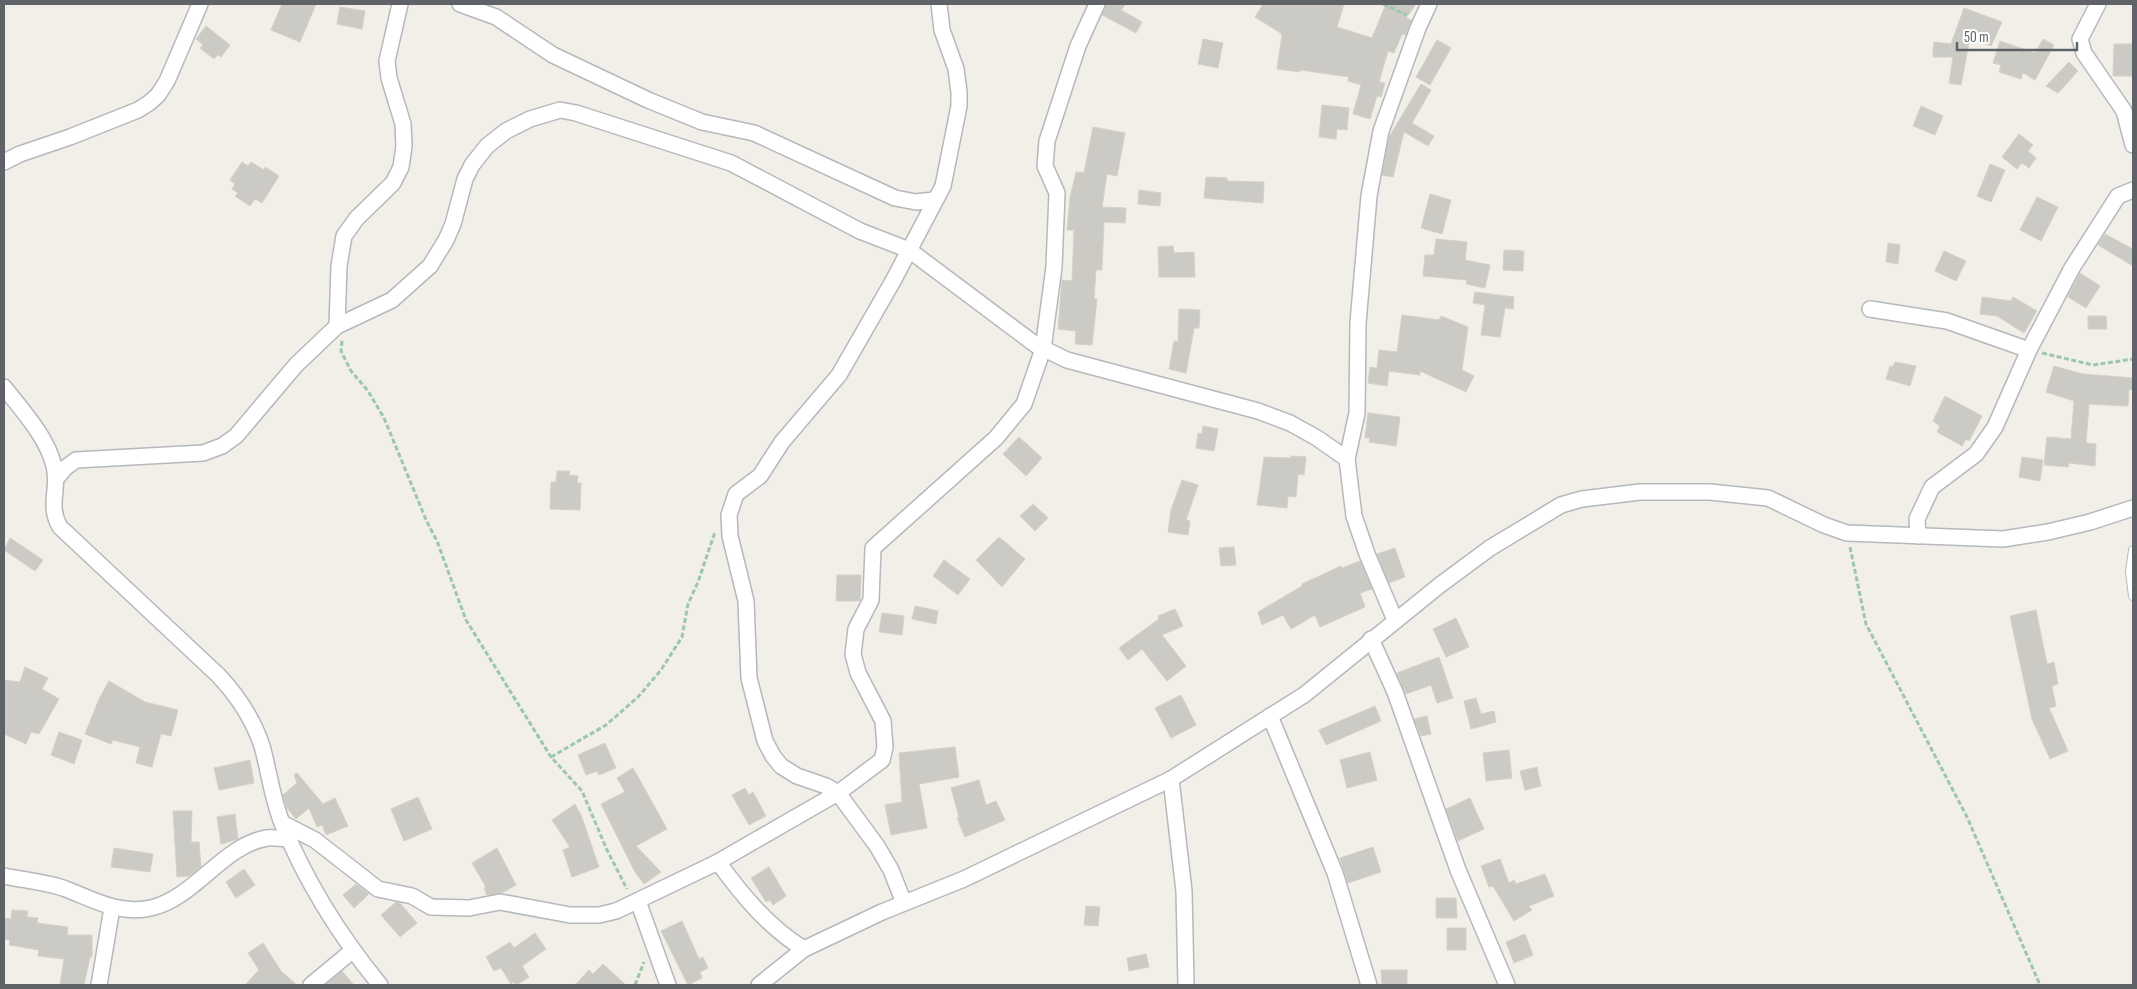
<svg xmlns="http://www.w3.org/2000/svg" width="2137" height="989" viewBox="0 0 2137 989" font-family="'Sofia Sans Condensed',sans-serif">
<rect width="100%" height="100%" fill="#f1efe8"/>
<!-- building -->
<g fill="#cccac5" stroke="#d6d1c6">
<path d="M282 4H316L300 42 271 30Z"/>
<path d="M1106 4H1126L1121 10 1142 22 1136 33 1102 15Z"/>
<path d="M1263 4H1344L1337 27 1372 38 1386 4H1416L1406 18 1411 20 1406 35 1402 34 1394 53 1388 51 1379 82 1385 83 1381 97 1377 96 1370 119 1353 114 1361 85 1348 81 1349 77 1301 70 1300 72 1277 69 1282 34 1255 17Z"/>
<path d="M340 7 365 11 362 29 337 24Z"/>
<path d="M1964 8 2002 22 1991 46 1970 38 1961 85 1949 83 1953 57H1933V49L1934 42 1951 44Z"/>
<path d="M206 26 230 45 221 57 218 55 214 59 200 48 203 45 196 39Z"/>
<path d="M1203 39 1223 43 1218 68 1198 64Z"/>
<path d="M2043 39 2054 45 2035 80 2023 73 2021 79 1999 72 2001 65 1993 63 2000 41 2035 53Z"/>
<path d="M1437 40 1451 48 1430 85 1416 77Z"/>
<path d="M2114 44H2133V76H2113Z"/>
<path d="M2069 62 2078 71 2058 93 2046 86Z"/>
<path d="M1421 84 1431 90 1412 123 1434 136 1428 146 1404 132 1393 177 1382 175 1389 137Z"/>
<path d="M1322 105 1349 108 1347 130 1337 129 1336 139 1319 137Z"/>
<path d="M1921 106 1943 116 1935 135 1913 126Z"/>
<path d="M1093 127 1125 133 1117 176 1107 174 1102 207 1126 208 1125 223 1104 222 1102 270H1096L1094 299H1097L1092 345 1075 344 1076 331 1058 329 1062 280 1072 281 1074 230H1067L1070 198 1076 172 1084 173Z"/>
<path d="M2019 134 2033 145 2028 151 2036 158 2029 168 2022 163 2017 169 2002 157Z"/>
<path d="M242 162 248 166 251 162 264 170 265 167 279 176 262 203 255 199 250 206 235 196 238 193 232 189 235 184 230 180Z"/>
<path d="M1990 164 2005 170 1991 202 1977 196Z"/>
<path d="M1206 177 1227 178V181L1264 182 1263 203 1204 198Z"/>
<path d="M1139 190 1161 193 1160 206 1138 204Z"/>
<path d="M1430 194 1451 200 1442 234 1421 228Z"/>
<path d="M2037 197 2058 207 2041 241 2020 230Z"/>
<path d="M2105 234 2133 249V266L2098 245Z"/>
<path d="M1436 239 1467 242 1465 260 1490 265 1485 288 1466 284 1467 280 1423 276 1425 255H1434Z"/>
<path d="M1888 243 1900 245 1898 264 1886 262Z"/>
<path d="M1173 246 1174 253 1194 252 1195 277H1159L1158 247Z"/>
<path d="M1504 250 1524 251 1523 271 1503 270Z"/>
<path d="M1944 251 1966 261 1956 281 1935 271Z"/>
<path d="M2080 273 2100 286 2086 308 2068 297Z"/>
<path d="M1475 292 1514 297 1513 309 1505 308 1500 337 1481 335 1485 305 1473 303Z"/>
<path d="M1982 297 2011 301 2013 297 2037 311 2024 333 1997 316 1980 314Z"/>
<path d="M1179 309 1200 310 1199 328H1194L1186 373 1169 369 1174 341 1178 342Z"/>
<path d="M1402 315 1439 320 1441 316 1468 327 1462 370 1474 376 1466 392 1420 371V375L1389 371 1387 386 1368 383 1370 367 1377 368 1379 350 1397 352Z"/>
<path d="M2088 316H2106L2107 329H2088Z"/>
<path d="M1895 362 1916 366 1910 386 1886 379 1890 366 1893 367Z"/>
<path d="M2054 366 2083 374 2133 378V389L2129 390 2128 406 2089 404 2086 443 2096 444 2095 466 2069 463 2068 467 2044 465 2047 437 2071 439 2074 401 2046 392Z"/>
<path d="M1945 396 1982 416 1969 441 1966 439 1962 446 1937 432 1940 426 1933 421Z"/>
<path d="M1368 413 1400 417 1396 446 1369 442 1370 438H1365Z"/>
<path d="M1203 426 1218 429 1214 451 1196 448 1198 433 1202 434Z"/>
<path d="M1019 437 1042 458 1026 476 1003 454Z"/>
<path d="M1291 456 1306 457 1304 475 1298 474 1296 497 1288 496 1287 508 1257 505 1264 457 1291 458Z"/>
<path d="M2022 457 2043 460 2040 481 2019 477Z"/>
<path d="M557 471H570L569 475 578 476 577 483H581L580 510 550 509 551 482H556Z"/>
<path d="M1182 480 1198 485 1186 520 1190 521 1188 535 1168 532 1171 510Z"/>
<path d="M1033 504 1048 518 1035 531 1020 516Z"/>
<path d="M999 537 1025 559 1002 587 976 560Z"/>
<path d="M10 538 43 560 35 571 4 550Z"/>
<path d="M1234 547 1236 565 1221 566 1219 548Z"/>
<path d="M1395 548 1405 577 1389 583 1377 554Z"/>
<path d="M944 560 970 579 958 595 933 576Z"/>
<path d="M1360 561 1372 589 1360 593 1365 607 1320 627 1315 615 1291 629 1283 615 1262 625 1258 612 1302 586V584L1341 566 1342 568Z"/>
<path d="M837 575H861L860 601H836Z"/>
<path d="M915 606 938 611 936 624 912 619Z"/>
<path d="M1175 609 1183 626 1162 635 1186 666 1167 681 1142 649 1128 660 1119 648 1159 619 1158 616Z"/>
<path d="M2036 610 2047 664 2054 662 2058 684 2052 686 2056 706 2049 708 2068 751 2050 759 2032 719 2010 616Z"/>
<path d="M882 613 904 616 902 635 879 632Z"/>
<path d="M1456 618 1469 647 1446 657 1433 629Z"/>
<path d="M1439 657 1453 698 1437 703 1431 685 1406 694 1397 673Z"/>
<path d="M25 667 48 678 42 689 59 699 39 734 31 732 26 744 4 734V680L20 682Z"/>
<path d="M109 681 145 702 178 710 171 736 161 734 152 767 136 763 140 747 113 740 111 744 85 734 99 699Z"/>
<path d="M1181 695 1196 725 1171 738 1155 708Z"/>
<path d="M1476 698 1481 714 1494 711 1496 722 1471 729 1464 701Z"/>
<path d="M1375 706 1381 721 1326 745 1319 730Z"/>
<path d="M1427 716 1431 734 1421 736 1414 719Z"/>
<path d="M59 732 82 740 74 764 51 755Z"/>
<path d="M605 743 616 768 599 775 597 771 586 775 578 755Z"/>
<path d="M955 747 959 777 919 784 927 828 891 835 885 805 902 802 899 753Z"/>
<path d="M1509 750 1512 778 1486 781 1483 753Z"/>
<path d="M1370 752 1377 780 1347 788 1340 760Z"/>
<path d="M250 760 254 783 219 790 214 768Z"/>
<path d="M1537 767 1541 786 1525 790 1520 771Z"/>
<path d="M633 768 667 829 636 846 661 872 644 884 635 872 601 804 625 792 617 778Z"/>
<path d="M297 773 323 804 335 798 348 826 326 835 322 825 317 827 309 808 296 819 287 808 283 795 297 783 294 775Z"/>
<path d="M979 780 986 805 996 801 1005 820 965 837 957 818 959 817 951 788Z"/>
<path d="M745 788 749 795 753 792 766 816 749 825 732 795Z"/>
<path d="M418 797 432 829 404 841 391 809Z"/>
<path d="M1470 798 1484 829 1458 841 1446 809Z"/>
<path d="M575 804 581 815 599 867 572 877 563 850 570 847 552 820Z"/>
<path d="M173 811H192L191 842H199L201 867 189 876 177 877Z"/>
<path d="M235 814 238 839 221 844 217 817Z"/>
<path d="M1373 847 1381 872 1348 883 1340 858Z"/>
<path d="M114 848 153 854 150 872 111 867Z"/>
<path d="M497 848 516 885 502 893 487 895 484 888 486 887 472 863Z"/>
<path d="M1500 859 1509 883 1514 880 1516 884 1545 874 1554 896 1529 906 1532 910 1514 921 1493 886 1489 887 1481 866Z"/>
<path d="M769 867 786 896 773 905 770 900 766 902 751 878Z"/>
<path d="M244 869 255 885 236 898 226 882Z"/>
<path d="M356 884 369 894 354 908 343 895Z"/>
<path d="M1436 898H1456L1457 918H1436Z"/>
<path d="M396 902 400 903 417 923 400 937 381 915Z"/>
<path d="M1086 906 1100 907 1098 926 1084 925Z"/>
<path d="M12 910 28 911 27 917 38 918 37 923 68 927 67 935H92V957H90L84 985H60L64 959 38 956 39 950 9 945 10 940 4 939V918L11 919Z"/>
<path d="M682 921 699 959 703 957 708 968 700 972 702 978 688 985 661 931Z"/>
<rect x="1447" y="928" width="19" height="22"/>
<path d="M535 933 546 949 522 966 529 977 516 985 514 982 511 984 501 968 494 971 486 957 510 942 514 948Z"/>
<path d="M1525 934 1533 955 1514 963 1506 942Z"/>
<path d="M263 943 281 971 297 985H245L259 970 248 953Z"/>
<path d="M1146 954 1149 967 1129 971 1127 958Z"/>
<path d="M603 964 626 985H575L589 970 593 974Z"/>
<path d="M1381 970H1407V985H1382Z"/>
<path d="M342 971 354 985H325Z"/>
</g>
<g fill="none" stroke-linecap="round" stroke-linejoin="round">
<!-- service casing -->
<g stroke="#b5b8bc" stroke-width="10">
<path id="service" d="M2133 550 2130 572 2133 596"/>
</g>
<!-- minor casing -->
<g stroke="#b5b8bc" stroke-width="18">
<g id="minor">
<path d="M460 4 496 17 553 55 648 100 702 122 754 133 895 198 916 202 934 200"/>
<path d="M2098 4 2080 39 2084 53 2124 111 2133 145"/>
<path d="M4 162 20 154 70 137 138 110 149 103 158 95 167 81 200 4"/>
<path d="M1870 309 1947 321 2029 350"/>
<path d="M337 326 339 266 344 236 357 218 393 183 401 167 404 146 403 124 389 78 387 61 400 4"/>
<path d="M4 387C22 410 47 437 54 466 60 488 47 505 60 527L218 675C237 695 253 719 262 746 269 771 272 798 282 823 306 882 340 936 380 985"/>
<path d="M56 479 65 468 76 460 203 453 222 446 236 436 296 365 337 326 392 300 430 266 446 240 453 224 465 179 472 165 487 146 506 131 530 119 560 110 576 113 731 163 860 231 909 250 1036 345 1067 360 1258 411 1290 423 1317 438 1347 459"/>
<path d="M1918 536 1917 519 1932 487 1976 454 1995 427 2029 350 2072 268 2118 196 2133 190"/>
<path d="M1395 620 1367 554 1354 516 1347 459 1357 413 1358 323 1369 196 1381 131 1418 28 1429 4"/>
<path d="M1371 639 1395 692 1458 870 1507 985"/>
<path d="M1270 716 1335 873 1369 985"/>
<path d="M1171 779 1184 891 1186 985"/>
<path d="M282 823 315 840 378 889 412 896 431 907 469 908 500 902 570 915H599L616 911 718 862 789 821 838 793 882 760 885 747 883 721 858 673 853 654 856 629 871 600 873 548 996 438 1024 404 1043 349 1054 267 1057 193 1045 166 1047 141 1078 46 1097 4"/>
<path d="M718 862C742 895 769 928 804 949"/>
<path d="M4 876C23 880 44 882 63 888 93 899 117 915 151 908 195 898 223 845 267 838 274 837 282 839 290 839"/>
<path d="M638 901 668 985"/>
<path d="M904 903 891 870 877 846 838 793 826 786 797 776 781 766 773 756 765 741 749 678 746 601 730 536 729 515 736 494 760 476 782 442 839 375 893 281 943 186 959 106V92L956 69 942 30 939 4"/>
<path d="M99 985 112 908"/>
<path d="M311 985 352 951"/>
<path d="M759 985 804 949 882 912 964 879 1171 779 1304 695 1440 585 1490 548 1561 505 1582 499 1640 492H1710L1768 498 1824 525 1847 533 2003 539 2048 532 2090 522 2133 508"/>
</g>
</g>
<!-- path -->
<g stroke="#9cc7a9" stroke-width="3" stroke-dasharray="5 2.5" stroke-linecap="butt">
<path d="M1383 4 1407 15"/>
<path d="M342 341 341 351 351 371 368 391 384 418 427 522 437 541 466 620 551 757 582 791 607 850 627 889"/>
<path d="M2042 353 2093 365 2133 359"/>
<path d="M1850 547 1866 624 1967 817 2040 985"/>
<path d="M551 757 606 725 638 697 661 670 682 637 688 604 698 582 715 532"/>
<path d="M635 985 644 962"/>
</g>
<!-- service -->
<use href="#service" stroke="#fff" stroke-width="8"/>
<!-- minor -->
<use href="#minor" stroke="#fff" stroke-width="15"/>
</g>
<!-- border -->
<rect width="2137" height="989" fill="none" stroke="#5f6368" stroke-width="10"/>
<!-- scale -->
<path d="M1957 42v8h120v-8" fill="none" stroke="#5f6368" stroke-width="2.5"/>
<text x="1964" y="42" font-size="15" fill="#5f6368" stroke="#ffffff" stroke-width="4" paint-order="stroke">50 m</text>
</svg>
